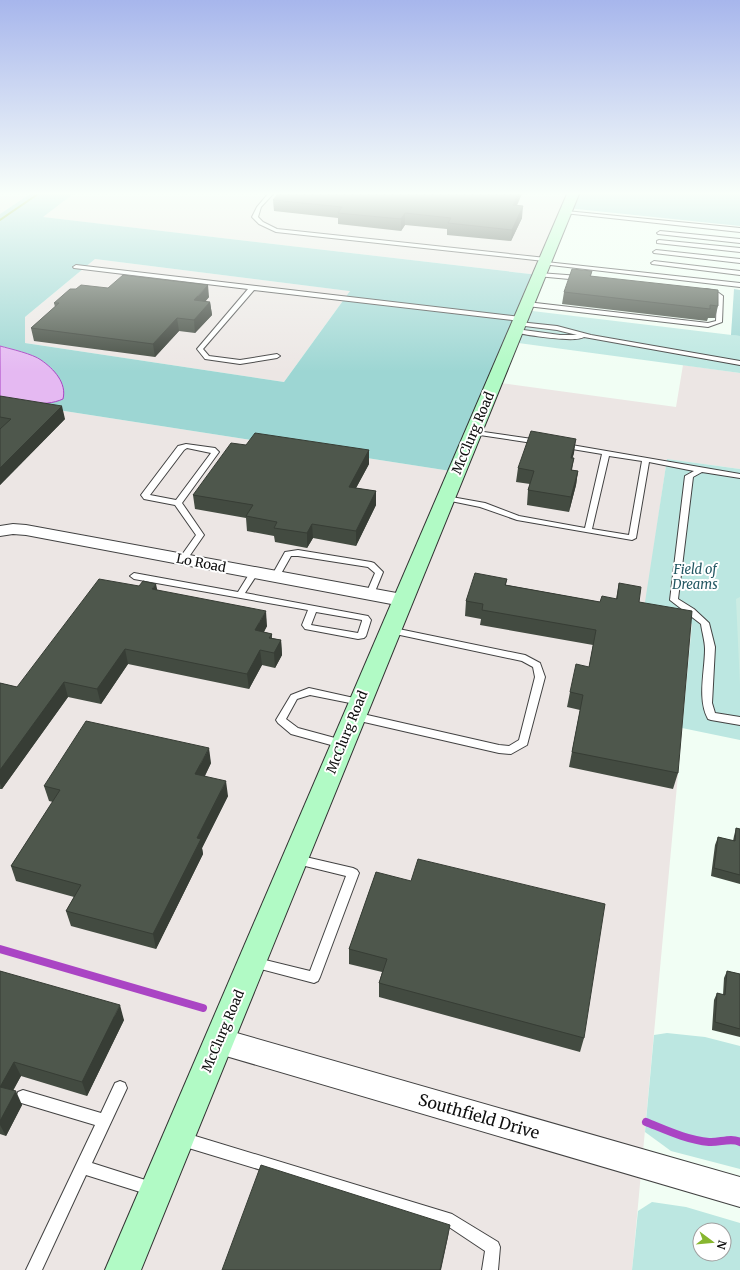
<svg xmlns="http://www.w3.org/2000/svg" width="740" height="1270" viewBox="0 0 740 1270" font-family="Merriweather,serif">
<rect width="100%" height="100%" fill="#f1fef4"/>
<!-- industrial -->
<g fill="#ece6e4">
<path d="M0 194H30L0 214Z"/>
<path d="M73 194H573L539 275 42 217Z"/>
<path d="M95 259 350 291 284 382 25 343V317Z"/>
<path d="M683 365 740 373V469L667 459 644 615 692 624 632 1270H0V401L457 472 494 382 676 407Z"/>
</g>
<!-- green -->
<g fill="#bce7e1" fill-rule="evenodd">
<path d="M524 310 740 336V373L511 342Z"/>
<path d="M667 459 740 469V740L682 728 692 624 643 615Z"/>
<path d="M667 1033 705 1037 740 1046V1169L671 1151 645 1132 654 1035Z"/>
<path d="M652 1202 686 1207 740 1223V1270H632L638 1211ZM700 1230H724V1254H700Z"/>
</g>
<!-- forest -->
<g fill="#9dd6d3" fill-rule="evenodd">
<path d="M30 194H73L43 217 539 275 457 472 0 401 9 348 0 346V214ZM95 259 349 291H350L284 382 25 343V317Z"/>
<path d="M573 194H740V226L567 208Z"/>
<path d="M734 289 740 290V336L731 335Z"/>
</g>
<!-- pitch -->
<path fill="#cbece3" d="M740 597V685L736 599Z"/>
<!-- water -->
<path fill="#e5b9f2" stroke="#aa45c4" d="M0 346C11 349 33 354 41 360 54 369 67 383 63 399 43 408 21 401 0 397Z"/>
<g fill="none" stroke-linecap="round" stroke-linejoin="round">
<!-- stream -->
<g stroke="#aa45c4" stroke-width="8">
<path d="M0 949 203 1008"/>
<path d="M646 1122C666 1130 687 1140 709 1142 719 1143 731 1137 740 1142"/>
</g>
<!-- lane casing -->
<g stroke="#424242" stroke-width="2">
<g id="lane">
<path d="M268 194H273L261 207 258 217 263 222 277 229 546 258 549 260 546 262 740 283V287L542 264 541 263 544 261 276 232 259 224 252 217 257 207Z"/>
<path d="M566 211 740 228V232L564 213V212Z"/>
<path d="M660 231 740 239V243L658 234 657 233Z"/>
<path d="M659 240 740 248V252L657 243V241Z"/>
<path d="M656 250 740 259V263L654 253 653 252Z"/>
<path d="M654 261 740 271V275L652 264 651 263Z"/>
<path d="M76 265 521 317 524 319 521 321 254 290 203 349 209 356 240 360 277 354 280 356 277 358 240 364 205 359 197 349 248 289 74 268 73 267Z"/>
<path d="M539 273 580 276 583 278 580 280 537 276V274Z"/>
<path d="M706 289 716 291 723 296 722 322 708 327 527 306 524 304 527 302 708 323 716 321 717 297 712 294 704 292V290Z"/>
<path d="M519 322 557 326 591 335 740 361V365L584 337C575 343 526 335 514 332V330L516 329 560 335H577L557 330 517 325V323Z"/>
<path d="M470 430 539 440 543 442 539 444 473 434H470Z"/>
<path d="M560 443 740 474V478L702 472 693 477 678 599 694 609 709 623 715 647 712 703 715 713 740 717V725L711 720 708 719C697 699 705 671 705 649 705 641 702 632 701 624L670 600 685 476 694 471 649 462 636 538 632 540 517 520 480 507 446 500 442 498 446 496 485 503 519 516 585 528 602 454 560 447ZM609 456 642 461 629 535 592 529Z"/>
<path d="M186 444 215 448 219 452 182 503 204 535 186 561 183 562 179 559 196 535 175 505 144 499 141 495 178 446ZM187 448 211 453 176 500 150 495 184 450Z"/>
<path d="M298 550 371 562 374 563 383 572 374 594 370 597 366 594 375 573 368 567 298 556H291L278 579H272L271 577 285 552Z"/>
<path d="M254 570 258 573 245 593 368 616 371 620 366 636 364 638 358 639 305 629 302 625 308 610 134 579 130 576 134 573 238 592 251 571ZM316 612 362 620V621L358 633 311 625Z"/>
<path d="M389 627 525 655 540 663 545 677 527 745 511 754 499 753 351 719 349 716 351 713 354 712 499 745 509 746 519 740 535 677 533 667 522 661 386 632 385 630Z"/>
<path d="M309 688 363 700 365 702 363 704 360 705 310 695 297 699 286 719 298 728 346 741 347 744 346 747 342 748 291 734 278 723 276 720 291 695Z"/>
<path d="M297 855 353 868 357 870 359 873 320 977 318 981 314 983 253 967 249 966 247 962 249 958 253 957 310 971 346 876 293 863 291 860 293 857Z"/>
<path d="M120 1081 125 1083 127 1088 92 1163 158 1184 160 1189 158 1194 153 1196 86 1175 42 1270H26L95 1125 18 1102 16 1097 18 1092 23 1090 101 1113 115 1083Z"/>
<path d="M182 1132 452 1214 498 1242 500 1247 498 1270H482L485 1251 449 1227 182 1146 177 1144 175 1139 177 1134Z"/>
</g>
</g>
<!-- street casing -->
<g stroke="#424242" stroke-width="2">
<g id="street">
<path d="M13 524 26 525 402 594 408 596 411 600 408 604 402 606 26 535 13 534 0 536V526Z"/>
<path d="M219 1028 740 1177V1207L219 1054 209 1050 205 1041 209 1032Z"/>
</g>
</g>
<!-- secondary casing -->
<g stroke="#313131" stroke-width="2">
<path id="secondary" d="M567 194H579L141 1270H105Z"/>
</g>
<!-- lane -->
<use href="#lane" fill="#fff" fill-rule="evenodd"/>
<!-- street -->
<use href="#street" fill="#fff" fill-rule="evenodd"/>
<!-- secondary -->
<use href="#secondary" fill="#b1fac5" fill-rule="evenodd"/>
<!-- rail -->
<path stroke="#87b62f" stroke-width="2" d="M0 220 38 194"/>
</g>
<!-- wall -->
<g fill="#434b41">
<path d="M273 200 517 206 522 218 511 241 447 235V229L405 225 401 231 338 224V218L274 211Z"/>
<path d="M592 271 591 276 718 306 715 318H708L707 321 562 304 564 292Z"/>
<path d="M108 288 209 297 205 302H210L212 315 195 333 179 331 155 357 34 341 31 328 55 307 54 303 76 289Z"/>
<path d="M0 396 65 419 0 485Z"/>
<path d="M246 445 369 450V464L356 488 376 491V505L356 546 313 538 307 548 275 542 274 536 247 531 246 518 195 509 193 495Z"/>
<path d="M574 453 572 458H574L572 470 578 471 576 485 569 512 527 505 528 490 530 484 516 482 518 468Z"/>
<path d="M507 579 506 585 600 602 616 599 619 583 639 602 678 773 673 789 569 767 580 710 567 707 570 692 589 667 593 645 480 625 481 619 465 616 466 601Z"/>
<path d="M157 590 267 626 264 632 272 634V638L281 640 282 655 275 668 262 665 249 689 128 664 101 704 68 697 2 789H0V683L17 687Z"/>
<path d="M211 763 205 776 228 796 202 848 203 854 156 949 71 926 66 911 74 897 16 881 11 866 53 802 49 801 44 786Z"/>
<path d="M736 828 740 829V884L711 876 715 845 718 837 733 841 734 836Z"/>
<path d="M376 872 584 1038 580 1052 379 997V983L382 972 349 964V949Z"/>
<path d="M0 971 124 1020 87 1096 21 1076 13 1091 22 1105 6 1136 0 1134Z"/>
<path d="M727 971 740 974V1037L712 1030 714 1000 717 993 723 995 724 978Z"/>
</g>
<!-- shaded-wall -->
<g fill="#373d35">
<path d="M518 194H522L512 217 513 205Z"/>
<path d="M523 206 522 218 511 241 512 230Z"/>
<path d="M405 213V225L401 231V219Z"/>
<path d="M208 285 209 297 195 313 194 300Z"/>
<path d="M210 302 212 315 195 333 194 320Z"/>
<path d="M177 318 179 331 155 357 153 344Z"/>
<path d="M62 406 65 419 0 485V468Z"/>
<path d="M576 439 574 453 569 472 571 458Z"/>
<path d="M369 450V464L349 501V487Z"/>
<path d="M578 471 576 485 569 512 571 497Z"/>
<path d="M376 491V505L356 546V531Z"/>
<path d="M312 524 313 538 307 548V533Z"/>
<path d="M156 584 159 598 152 589Z"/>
<path d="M266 611 267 626 256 645 255 630Z"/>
<path d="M281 640 282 655 275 668 274 653Z"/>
<path d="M125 649 128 664 101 704 97 689Z"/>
<path d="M260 650 262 665 249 689 247 674Z"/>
<path d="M64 682 68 697 2 789 0 783V770Z"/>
<path d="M209 748 211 763 198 789 195 774Z"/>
<path d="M226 781 228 796 202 848 203 854 156 949 153 934 197 838Z"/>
<path d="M120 1005 124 1020 87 1096 82 1082Z"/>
<path d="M14 1062 21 1076 7 1100 0 1087Z"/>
<path d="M16 1091 22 1105 6 1136 0 1125V1121Z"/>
<path d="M450 1225 448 1237 441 1270H440Z"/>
</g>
<!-- building -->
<g fill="#4e574c" stroke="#373d35">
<path d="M278 194H518L513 205 523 206 512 230 448 223 451 218 405 213 401 219 338 213 342 207 273 200Z"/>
<path d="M572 269 592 271 590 276 718 290V306L710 305V309L564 292Z"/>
<path d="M123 275 208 285 194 300 210 302 194 320 177 318 153 344 31 328 59 303H54L70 289H76L81 285 108 288Z"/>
<path d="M0 396 62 406 0 468V429L11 419 0 417Z"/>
<path d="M531 431 576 439 571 458H574L571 470 578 471 571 497 528 490 534 471 518 468Z"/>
<path d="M255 433 369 450 349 487 376 491 356 531 312 524 307 533 274 528 277 522 246 516 253 505 193 495 231 443 246 445Z"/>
<path d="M475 573 507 579 505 585 600 602 602 596 617 599 619 583 641 587 639 602 692 611 678 773 572 752 583 695 570 692 576 664 589 667 596 630 482 610 483 604 466 601Z"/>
<path d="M99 579 139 586 143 581 156 584 152 589 266 611 255 630 272 634 269 638 281 640 274 653 260 650 247 674 125 649 97 689 64 682 0 770V683L17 687Z"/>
<path d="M86 721 209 748 195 774 226 781 197 838 201 839 153 934 66 911 81 885 11 866 60 790 44 786Z"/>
<path d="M736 828 740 829V875L714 868 718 837 735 841Z"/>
<path d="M418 859 605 904 584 1038 379 983 387 959 349 949 376 872 411 881Z"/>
<path d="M0 971 120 1005 82 1082 14 1062 0 1087 16 1091 0 1121Z"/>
<path d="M727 971 740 974V1029L715 1022 717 993 725 995Z"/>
<path d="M261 1165 450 1225 440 1270H222Z"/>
</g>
<!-- sky -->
<linearGradient id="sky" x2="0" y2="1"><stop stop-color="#a7b6ec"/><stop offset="0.52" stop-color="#f9fffa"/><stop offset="1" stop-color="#f9fffa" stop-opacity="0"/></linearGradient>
<rect width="740" height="372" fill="url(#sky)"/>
<g text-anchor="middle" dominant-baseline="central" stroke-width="4" stroke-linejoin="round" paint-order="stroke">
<!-- street labels -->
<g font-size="13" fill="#0f0f0f" stroke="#fff">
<text transform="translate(473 433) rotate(-67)">McClurg Road</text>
<text transform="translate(201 563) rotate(11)">Lo Road</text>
<text transform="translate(347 732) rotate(-68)">McClurg Road</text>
<text transform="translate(223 1031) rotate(-67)">McClurg Road</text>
</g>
<!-- park labels -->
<g font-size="13" font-style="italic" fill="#235762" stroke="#fff">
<text x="695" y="569">Field of<tspan x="695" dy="15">Dreams</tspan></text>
</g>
<!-- near-street labels -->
<g font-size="16" fill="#0f0f0f" stroke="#fff">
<text transform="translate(479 1116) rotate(16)">Southfield Drive</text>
</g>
</g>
<!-- north arrow -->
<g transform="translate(712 1242) rotate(106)"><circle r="19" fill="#ffffff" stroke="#9f9f9f"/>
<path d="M0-3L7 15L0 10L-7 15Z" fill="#87b62f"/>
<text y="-6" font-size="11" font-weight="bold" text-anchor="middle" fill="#0f0f0f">N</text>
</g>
</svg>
